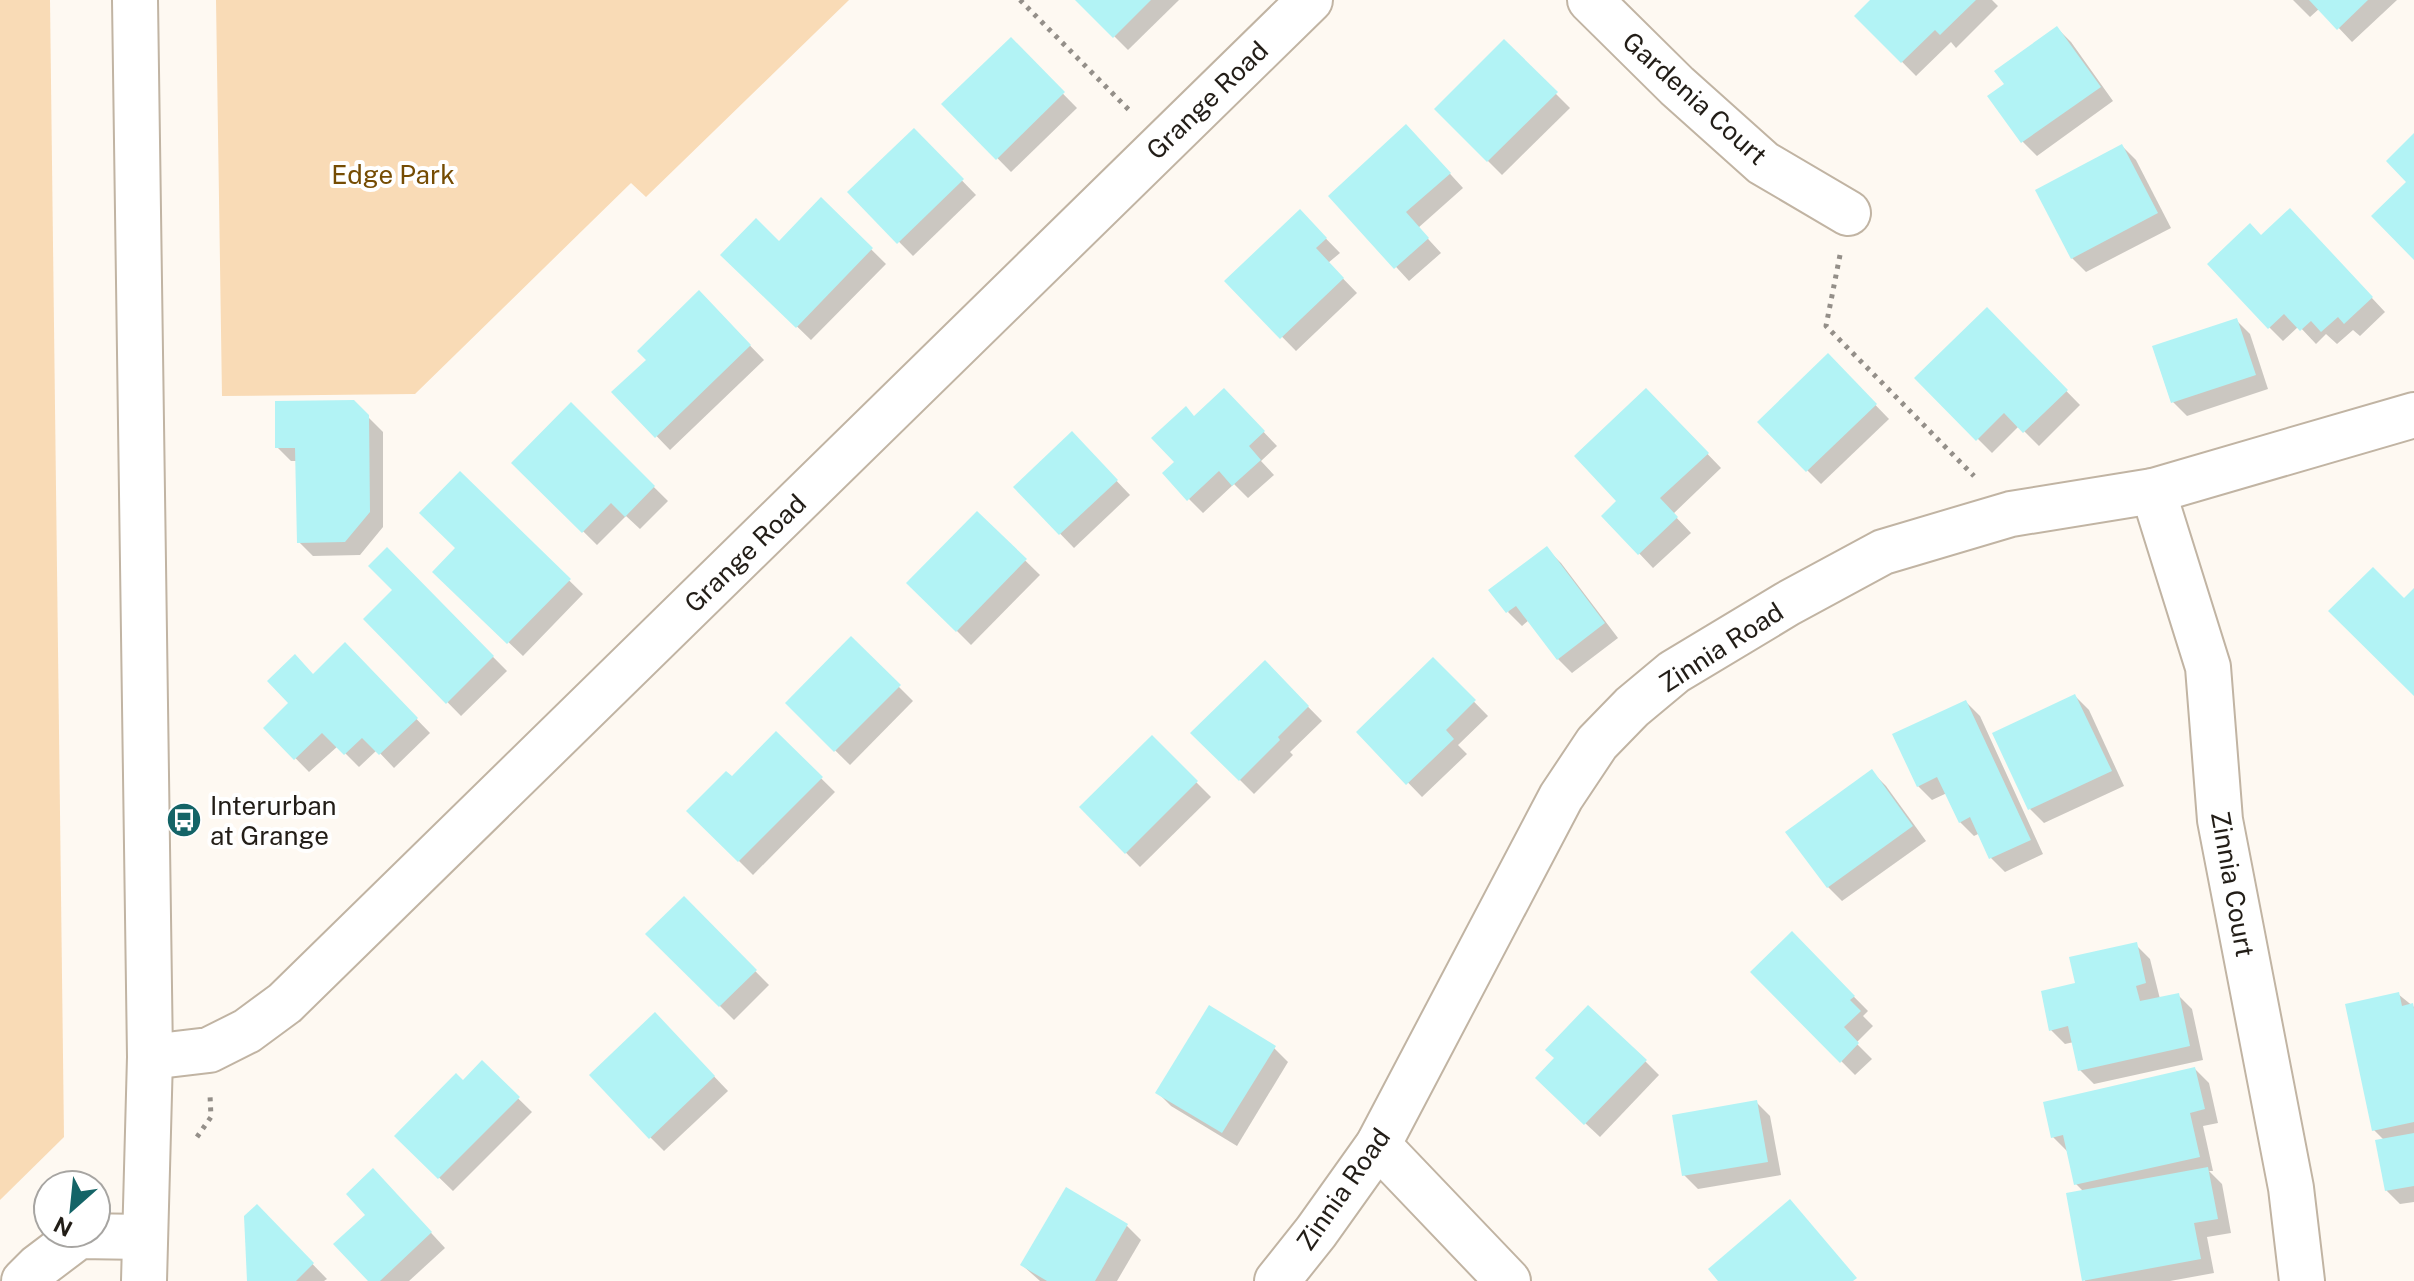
<svg xmlns="http://www.w3.org/2000/svg" width="2414" height="1281" viewBox="0 0 2414 1281" font-family="'Public Sans',sans-serif">
<rect width="100%" height="100%" fill="#fef9f2"/>
<!-- green -->
<g fill="#f9dbb6">
<path d="M0 0H50L64 1137 0 1200Z"/>
<path d="M216 0H849L646 197 631 183 415 394 222 396Z"/>
</g>
<!-- shadow -->
<g fill="#0003">
<path d="M1078 0H1179L1128 50Z"/>
<path d="M1873 0H1992L1998 6 1956 48 1951 42 1916 76 1857 16Z"/>
<path d="M2293 0H2397L2352 42 2320 8 2310 17Z"/>
<path d="M2057 28 2071 42 2113 101 2037 156 2023 142 1990 96 2007 84Z"/>
<path d="M1010 40 1077 108 1011 172 944 104Z"/>
<path d="M1504 42 1570 108 1502 175 1436 109Z"/>
<path d="M914 131 976 195 913 256 850 192Z"/>
<path d="M1420 141 1463 188 1418 228 1441 253 1409 281 1331 196Z"/>
<path d="M2122 146 2136 160 2171 228 2086 272 2072 258Z"/>
<path d="M821 200 886 264 811 340 723 255 779 244Z"/>
<path d="M1300 212 1340 253 1328 263 1357 293 1296 351 1227 281Z"/>
<path d="M2304 225 2385 312 2360 336 2353 330 2337 344 2326 334 2316 344 2299 326 2283 341 2269 327 2262 237Z"/>
<path d="M699 293 764 360 670 450 614 392 649 360Z"/>
<path d="M1987 310 2080 405 2039 446 2019 426 1992 453 1917 378Z"/>
<path d="M2236 320 2250 334 2268 389 2187 416 2173 402Z"/>
<path d="M1828 356 1889 419 1821 484 1759 422Z"/>
<path d="M1646 390 1721 468 1673 514 1691 533 1653 568 1604 516 1619 501Z"/>
<path d="M353 402 383 432V527L360 555 313 556 299 542 298 461H291L277 447Z"/>
<path d="M571 405 668 501 640 529 626 516 597 545 514 463Z"/>
<path d="M1238 405 1277 446 1261 461 1274 475 1248 498 1234 484 1203 513 1189 499 1176 462 1195 418Z"/>
<path d="M1072 434 1130 495 1074 548 1015 487Z"/>
<path d="M460 474 583 594 523 656 435 572 457 548Z"/>
<path d="M977 513 1040 575 971 645 909 583Z"/>
<path d="M1547 549 1561 563 1618 638 1572 673 1558 659 1529 620 1522 626 1508 612Z"/>
<path d="M387 550 507 671 461 716 366 619 394 590Z"/>
<path d="M851 639 913 701 850 765 787 703Z"/>
<path d="M345 645 430 733 394 768 377 750 359 767 338 746 309 772 266 728Z"/>
<path d="M1433 660 1488 716 1458 745 1467 754 1422 797 1359 732Z"/>
<path d="M1265 663 1322 721 1290 752 1293 755 1254 794 1193 733Z"/>
<path d="M2075 696 2089 710 2124 786 2044 823 2030 809Z"/>
<path d="M1966 702 1980 716 2043 854 2005 872 1991 858 1980 833 1974 836 1960 822 1947 793 1932 800 1918 786Z"/>
<path d="M776 734 835 792 753 875 689 811 732 779Z"/>
<path d="M1152 738 1211 797 1140 867 1082 808Z"/>
<path d="M1872 772 1886 786 1926 841 1842 901 1828 887Z"/>
<path d="M684 899 769 985 734 1020 648 934Z"/>
<path d="M1792 934 1868 1011 1863 1016 1873 1026 1856 1043 1872 1059 1855 1075 1753 972Z"/>
<path d="M2136 945 2150 959 2160 999 2178 995 2192 1009 2203 1060 2094 1084 2080 1070 2074 1042 2065 1044 2051 1030 2078 985Z"/>
<path d="M2398 994 2414 1007V1202L2400 1204 2386 1190 2384 1140 2374 1130Z"/>
<path d="M669 1029 728 1091 664 1151 650 1137Z"/>
<path d="M1274 1048 1288 1062 1237 1146 1171 1106 1157 1092Z"/>
<path d="M1556 1059 1645 1061 1659 1075 1600 1137 1552 1092Z"/>
<path d="M482 1063 532 1112 453 1191 396 1136 463 1082Z"/>
<path d="M2195 1069 2209 1083 2218 1123 2203 1126 2213 1171H2209L2222 1184 2231 1233 2207 1237 2214 1273 2170 1281H2085L2084 1192 2076 1184 2067 1151 2053 1137Z"/>
<path d="M1756 1102 1770 1116 1781 1175 1698 1189 1684 1175Z"/>
<path d="M387 1185 445 1248 409 1281H370Z"/>
<path d="M1067 1190 1127 1226 1141 1240 1117 1281H1040L1022 1265Z"/>
<path d="M257 1207 327 1279 324 1281H249Z"/>
</g>
<!-- building -->
<g fill="#b2f3f5">
<path d="M1075 0H1151L1113 38Z"/>
<path d="M1870 0H1976L1940 35 1935 30 1901 63 1854 16Z"/>
<path d="M2309 0H2368L2337 30Z"/>
<path d="M2057 26 2101 87 2021 143 1987 96 2004 84 1994 71Z"/>
<path d="M1011 37 1065 92 996 160 941 104Z"/>
<path d="M1504 39 1558 92 1487 162 1434 109Z"/>
<path d="M1406 124 1451 173 1406 212 1429 238 1394 269 1328 196Z"/>
<path d="M914 128 964 179 897 244 847 192Z"/>
<path d="M2414 133V260L2371 216 2406 182 2386 161Z"/>
<path d="M2122 144 2158 213 2071 259 2035 190Z"/>
<path d="M821 197 873 248 796 328 720 255 756 218 779 241Z"/>
<path d="M2290 208 2373 297 2344 324 2338 317 2321 332 2311 321 2300 331 2284 314 2268 329 2207 264 2250 223 2261 235Z"/>
<path d="M1300 209 1327 238 1316 248 1344 278 1280 339 1224 281Z"/>
<path d="M699 290 751 345 655 438 611 392 646 360 637 351Z"/>
<path d="M1987 307 2068 390 2023 433 2004 413 1976 441 1914 378Z"/>
<path d="M2237 318 2256 375 2171 403 2152 346Z"/>
<path d="M1828 353 1877 404 1806 472 1757 422Z"/>
<path d="M1224 388 1265 431 1249 446 1261 460 1232 486 1219 471 1187 501 1162 473 1174 462 1151 438 1186 406 1194 416Z"/>
<path d="M1646 388 1709 453 1660 498 1678 517 1638 555 1601 516 1616 501 1574 456Z"/>
<path d="M354 400 369 415 370 512 345 542 297 543 295 448H275V401Z"/>
<path d="M571 402 655 486 625 517 611 503 582 533 511 463Z"/>
<path d="M1072 431 1118 480 1059 535 1013 487Z"/>
<path d="M460 471 571 579 507 644 432 572 455 548 419 513Z"/>
<path d="M977 511 1027 559 956 632 906 583Z"/>
<path d="M1547 546 1605 623 1557 660 1516 606 1506 613 1488 590Z"/>
<path d="M387 547 494 656 446 704 363 619 392 590 368 566Z"/>
<path d="M2373 567 2404 598 2414 588V696L2328 611Z"/>
<path d="M851 636 901 685 834 752 785 703Z"/>
<path d="M345 642 418 718 379 755 362 738 344 755 322 733 294 760 263 728 288 703 267 681 295 654 313 674Z"/>
<path d="M1433 657 1476 700 1446 730 1454 739 1406 785 1356 732Z"/>
<path d="M1265 660 1309 706 1278 737 1280 740 1239 781 1190 733Z"/>
<path d="M2075 694 2112 771 2028 810 1992 733Z"/>
<path d="M1966 700 2031 840 1989 859 1970 817 1959 823 1937 777 1917 787 1892 734Z"/>
<path d="M776 731 823 777 738 862 686 811 726 771 732 776Z"/>
<path d="M1152 735 1198 781 1125 854 1079 807Z"/>
<path d="M1872 769 1913 826 1827 888 1785 832Z"/>
<path d="M684 896 757 970 719 1007 645 934Z"/>
<path d="M1792 931 1855 996 1850 1000 1861 1011 1844 1027 1859 1043 1840 1063 1750 972Z"/>
<path d="M2137 942 2146 983 2136 986 2140 1001 2179 993 2190 1046 2078 1071 2068 1026 2049 1031 2041 991 2075 983 2069 957Z"/>
<path d="M2399 992 2402 1006 2413 1003 2414 1009V1122L2372 1131 2345 1004Z"/>
<path d="M1209 1005 1276 1046 1222 1133 1155 1093Z"/>
<path d="M1588 1005 1647 1060 1584 1125 1535 1078 1554 1058 1545 1050Z"/>
<path d="M655 1012 715 1076 649 1139 589 1075Z"/>
<path d="M482 1060 520 1097 438 1179 394 1136 456 1073 463 1080Z"/>
<path d="M2195 1067 2205 1109 2190 1113 2200 1157 2074 1185 2063 1135 2051 1138 2043 1102Z"/>
<path d="M1757 1100 1768 1162 1682 1176 1672 1115Z"/>
<path d="M2414 1133V1186L2385 1191 2375 1140Z"/>
<path d="M2208 1167 2218 1219 2194 1223 2201 1259 2082 1281 2066 1193Z"/>
<path d="M373 1168 432 1232 380 1281H368L333 1244 365 1215 346 1194Z"/>
<path d="M1066 1187 1128 1224 1095 1281H1047L1020 1265Z"/>
<path d="M1790 1199 1857 1278 1853 1281H1718L1708 1269Z"/>
<path d="M257 1204 314 1263 296 1281H247L244 1216Z"/>
</g>
<g fill="none" stroke-linecap="round" stroke-linejoin="round">
<!-- street casing -->
<g stroke="#c1b4a3" stroke-width="48">
<g id="street">
<path d="M1590 0 1677 86 1763 163 1848 213"/>
<path d="M2153 491 2208 667 2220 820 2291 1188 2302 1281"/>
<path d="M150 1057 209 1050 247 1031 285 1003 1310 0"/>
<path d="M1378 1145 1508 1281"/>
<path d="M24 1281 38 1267 79 1236 145 1237"/>
<path d="M1277 1281 1316 1232 1378 1145 1561 797 1597 743 1632 707 1674 672 1787 604 1883 552 2011 514 2153 491 2414 415"/>
</g>
</g>
<!-- secondary casing -->
<g stroke="#c1b4a3" stroke-width="48">
<path id="secondary" d="M135 0 150 1057 144 1281"/>
</g>
<!-- path -->
<g stroke="#948f89" stroke-width="5" stroke-dasharray="4 6" stroke-linecap="butt">
<path d="M1020 0 1131 112"/>
<path d="M1840 255 1826 326 1974 476"/>
<path d="M197 1137 211 1117 210 1095"/>
</g>
<!-- street -->
<use href="#street" stroke="#fff" stroke-width="44"/>
<!-- secondary -->
<use href="#secondary" stroke="#fff" stroke-width="44"/>
</g>
<!-- icons -->
<defs>
<g id="bus-disc" transform="scale(1.8)"><circle r="9.5" fill="#146467" stroke="#fff"/><path d="M-5-6H5V4H4V6H2V4H-2V6H-4V4H-5ZM-3.5-4V0h7V-4ZM-3.5 1.2v1.5H-2V1.2ZM2 1.2v1.5H3.5V1.2Z" fill="#fff"/></g>
</defs>
<g fill-rule="evenodd">
<use href="#bus-disc" x="184" y="820"/>
</g>
<g text-anchor="middle" dominant-baseline="central" stroke-width="8" stroke-linejoin="round" paint-order="stroke">
<!-- street labels -->
<g font-size="26" fill="#221d17" stroke="#fff">
<text transform="translate(1695 98) rotate(42)">Gardenia Court</text>
<text transform="translate(1207 100) rotate(-44)">Grange Road</text>
<text transform="translate(745 553) rotate(-44)">Grange Road</text>
<text transform="translate(1721 647) rotate(-33)">Zinnia Road</text>
<text transform="translate(2233 884) rotate(80)">Zinnia Court</text>
<text transform="translate(1343 1189) rotate(-55)">Zinnia Road</text>
</g>
<!-- park labels -->
<g font-size="26" fill="#754c03" stroke="#fff">
<text x="393" y="174">Edge Park</text>
</g>
<!-- poi labels -->
<g font-size="26" fill="#221d17" stroke="#fff" text-anchor="start">
<text x="210" y="805">Interurban<tspan x="210" dy="30">at Grange</tspan></text>
</g>
</g>
<!-- north arrow -->
<g transform="translate(72 1209) rotate(207)"><circle r="38" fill="#ffffff" stroke="#a7a5a2" stroke-width="2"/>
<path d="M0-6L14 30L0 20L-14 30Z" fill="#146467"/>
<text y="-12" font-size="22" font-weight="bold" text-anchor="middle" fill="#221d17">N</text>
</g>
</svg>
